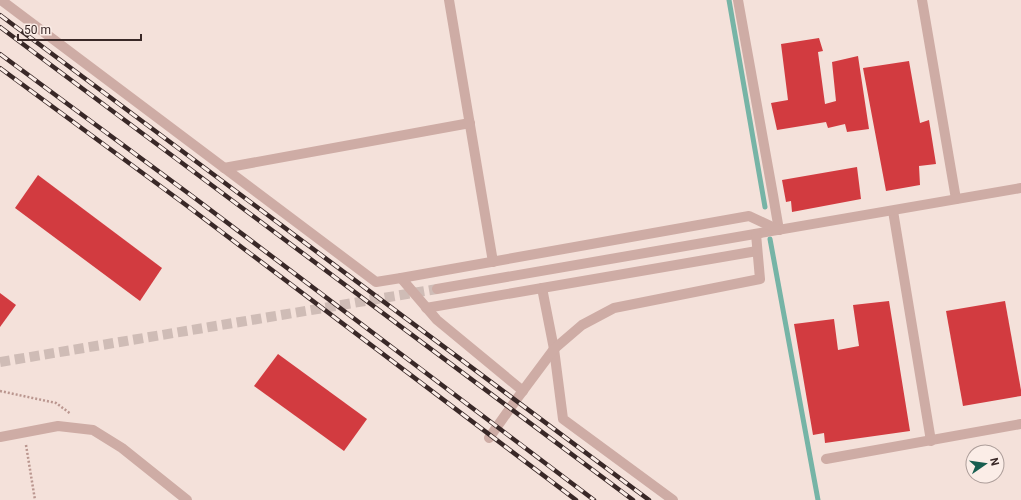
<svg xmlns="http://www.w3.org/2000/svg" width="1021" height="500" viewBox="0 0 1021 500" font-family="Roboto,sans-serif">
<rect width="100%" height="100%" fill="#f4e1da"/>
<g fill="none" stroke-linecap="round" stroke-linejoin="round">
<!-- stream -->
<g stroke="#76b4a6" stroke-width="5">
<path d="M729 0 765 207"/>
<path d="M770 239 818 500"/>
</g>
</g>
<!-- building -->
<g fill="#d23b40">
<path d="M819 38 823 51 818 52 825 104 836 101 832 62 858 56 869 129 847 132 845 124 828 128 826 122 777 130 771 103 788 100 781 44Z"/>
<path d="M909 61 920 123 929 120 936 164 919 166 920 185 886 191 863 68Z"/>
<path d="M857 167 861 199 792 212 791 201 786 202 782 180Z"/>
<path d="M38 175 162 268 140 301 15 208Z"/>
<path d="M0 293 16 305 0 327Z"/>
<path d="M889 301 910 431 825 443 824 433 813 435 794 324 834 319 838 350 859 346 853 305Z"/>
<path d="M1005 301 1021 390V396L963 406 946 311Z"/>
<path d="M278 354 367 419 344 451 254 386Z"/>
</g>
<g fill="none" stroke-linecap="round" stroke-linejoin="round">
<!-- minor-tunnel -->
<path stroke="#cfbcb6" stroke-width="10" stroke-dasharray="10 5" stroke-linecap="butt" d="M0 362 437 289"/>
<!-- path -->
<g stroke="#ba968f" stroke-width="2.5" stroke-dasharray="2 2" stroke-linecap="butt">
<path d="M0 391 56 403 71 414"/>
<path d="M26 445 35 500"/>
</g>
<!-- minor -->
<g stroke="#ceaca5" stroke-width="10">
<path d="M1 0 376 282 401 278"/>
<path d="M449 0 493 262"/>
<path d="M738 0 773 195 779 230"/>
<path d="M922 0 956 199"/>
<path d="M224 168 470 123"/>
<path d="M893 211 931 441"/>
<path d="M542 288 554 349 563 419 673 500"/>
<path d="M437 289 1021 188"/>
<path d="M426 308 757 251"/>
<path d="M523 391 437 320 401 278 749 216 779 230"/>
<path d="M0 437 58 426 93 430 122 448 187 500"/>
<path d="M489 438 516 400 554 349 582 325 614 308 760 279 756 234"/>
<path d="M826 459 1021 424"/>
</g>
<!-- rail casing -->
<g stroke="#392827" stroke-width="4.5">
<g id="rail">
<path d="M0 15 649 500"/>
<path d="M0 27 633 500"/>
<path d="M0 54 192 196 594 500"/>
<path d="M0 68 186 205 576 500"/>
</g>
</g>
<!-- rail -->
<use href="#rail" stroke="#fbede7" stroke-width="3" stroke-dasharray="9" stroke-linecap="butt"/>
</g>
<!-- north arrow -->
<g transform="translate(985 464) rotate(77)"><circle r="19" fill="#fbede7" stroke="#ad9e9a"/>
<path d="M0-3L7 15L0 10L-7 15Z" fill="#185e50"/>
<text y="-6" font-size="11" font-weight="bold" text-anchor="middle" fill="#392827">N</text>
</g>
<!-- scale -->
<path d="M18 34v6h123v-6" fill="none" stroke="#392827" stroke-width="2"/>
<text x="24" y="34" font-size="12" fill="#392827" stroke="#fbede7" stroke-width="3" paint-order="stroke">50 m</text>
</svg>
